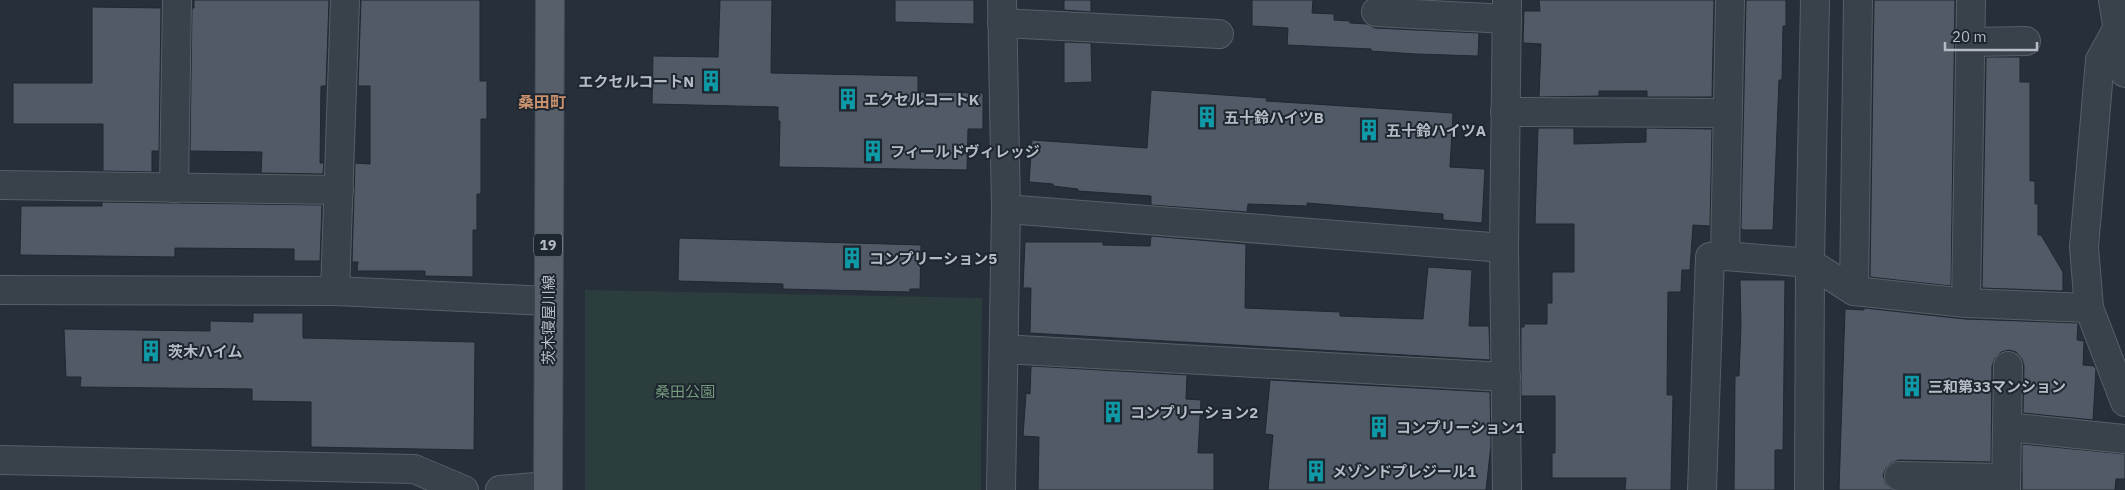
<svg xmlns="http://www.w3.org/2000/svg" width="2125" height="490" viewBox="0 0 2125 490" font-family="'IBM Plex Sans','Noto Sans JP',sans-serif">
<rect width="100%" height="100%" fill="#262f3a"/>
<!-- green -->
<path fill="#2b3d3d" d="M585 290 982 298 981 490H585Z"/>
<!-- building -->
<g fill="#515a67" stroke="#202831">
<path d="M194 0H329L326 86H321L320 163H324L323 174 261 173 262 152 190 151 192 8H194Z"/>
<path d="M361 0H480V81H487V119H481V194H477V230H473V277L425 276V271H357L358 262H352L355 163 370 164V86H358Z"/>
<path d="M720 0H772L771 73 918 76V92L983 93V129H968L967 170 779 167 780 121H778V107L652 104 653 56 718 57Z"/>
<path d="M895 0H974V24L895 22Z"/>
<path d="M1064 0H1091V12L1064 10Z"/>
<path d="M1252 0H1313L1312 13 1334 14V20L1350 21V23L1367 24 1375 28 1479 33 1478 56 1416 54 1371 51V49L1287 45 1288 28 1252 26Z"/>
<path d="M1539 0H1714L1712 97H1647V91H1599V96L1539 97 1541 44 1523 43 1524 11H1540Z"/>
<path d="M1746 0H1786V26H1783L1782 80H1779L1773 230H1743L1741 228Z"/>
<path d="M1874 0H1955L1951 286 1870 277Z"/>
<path d="M92 7 161 8 159 151H152V172L103 171V124H13V83H92Z"/>
<path d="M1064 42 1091 43 1092 82 1064 83Z"/>
<path d="M1986 57H2020V82H2030V181H2035V204H2038V235H2041L2063 272V291L1982 288Z"/>
<path d="M1151 90 1267 98 1266 101 1453 113 1450 167 1485 169 1482 223 1443 220V214L1307 203V206L1248 204 1247 212 1151 205V196L1078 191V189L1053 186V184L1029 182 1032 140 1147 148Z"/>
<path d="M1538 128H1574V144L1646 142V128L1712 129 1710 226 1693 225 1690 270H1682L1681 292H1668L1667 395H1673L1671 490H1625L1626 478H1552V453H1555V396H1521V327H1524V324H1547V303H1552V272H1574V224H1535Z"/>
<path d="M102 202 322 205 320 261H294V249L175 248V257L20 255 21 206H102Z"/>
<path d="M1151 236 1246 244 1245 308 1340 312V316L1423 319 1428 267 1472 270 1469 326H1489L1490 360 1030 333 1031 288H1023L1025 242H1103V245L1150 246Z"/>
<path d="M679 238 921 245 920 289H910V292L783 289V284L678 281Z"/>
<path d="M1740 280H1785L1783 450H1775V490H1734L1735 376H1739L1741 325Z"/>
<path d="M1864 308 1965 319 2078 323 2077 340 2084 341 2083 365 2094 366 2096 369 2093 420 2023 413 2024 366 2022 359 2016 352 2009 350 2001 352 1995 358 1992 366 1991 462 1899 460 1891 463 1886 468 1883 475 1886 484 1893 490H1839L1845 309 1864 310Z"/>
<path d="M253 313H303V338L475 342 474 450 311 447V402L252 401V389L80 387 81 377H66L64 329 210 331V321L253 322Z"/>
<path d="M1031 366 1187 375 1186 399 1201 400 1198 453H1214V490H1038L1039 437 1023 436 1026 393 1030 394Z"/>
<path d="M1270 380 1490 392 1491 445 1486 490H1268L1273 435 1265 434Z"/>
<path d="M2022 444 2125 454V479H2116L2115 490H2022Z"/>
</g>
<g fill="none" stroke-linecap="round" stroke-linejoin="round">
<!-- minor casing -->
<g stroke="#575f68" stroke-width="30">
<g id="minor">
<path d="M1507 0 1504 248 1507 490"/>
<path d="M2113 0 2125 73"/>
<path d="M1376 12 1507 19"/>
<path d="M1002 23 1219 34"/>
<path d="M1971 42 2026 41"/>
<path d="M1505 112 1728 113"/>
<path d="M0 185 339 190"/>
<path d="M174 188 177 0"/>
<path d="M1006 209 1504 248"/>
<path d="M1725 256 1810 263 1854 291 1966 303 2089 308 2084 247 2100 60 2117 29"/>
<path d="M0 290 335 291 548 301"/>
<path d="M335 291 345 0"/>
<path d="M1854 291 1858 0"/>
<path d="M1966 303 1971 0"/>
<path d="M2089 308 2125 402"/>
<path d="M1004 349 1506 377"/>
<path d="M2007 427 2125 439"/>
<path d="M0 460 414 469 464 490"/>
<path d="M1899 476 2006 478"/>
<path d="M500 490 548 486"/>
<path d="M1001 490 1006 209 1002 0"/>
<path d="M1702 490 1710 257 1725 256 1730 0"/>
<path d="M1809 490 1810 263 1815 0"/>
<path d="M2006 490 2008 366"/>
</g>
</g>
<!-- major casing -->
<g stroke="#424a53" stroke-width="30">
<path id="major" d="M548 490 550 0"/>
</g>
<!-- minor -->
<use href="#minor" stroke="#39414a" stroke-width="28"/>
<!-- major -->
<use href="#major" stroke="#57606a" stroke-width="28"/>
</g>
<!-- icons -->
<defs>
<g id="building-bare" transform="scale(1.725)"><path d="M-4-6H4V6H1V3H-1V6H-4ZM-2.5-4.3h1.7v1.8h-1.7ZM.8-4.3h1.7v1.8H.8ZM-2.5-1h1.7V.8h-1.7ZM.8-1h1.7V.8H.8Z" fill="#0f9aa8" stroke="#1e262f" stroke-width="2.5" paint-order="stroke"/></g>
</defs>
<g fill-rule="evenodd">
<use href="#building-bare" x="711" y="81"/>
<use href="#building-bare" x="848" y="99"/>
<use href="#building-bare" x="1207" y="117"/>
<use href="#building-bare" x="1369" y="130"/>
<use href="#building-bare" x="873" y="151"/>
<use href="#building-bare" x="852" y="258"/>
<use href="#building-bare" x="151" y="351"/>
<use href="#building-bare" x="1912" y="386"/>
<use href="#building-bare" x="1113" y="412"/>
<use href="#building-bare" x="1379" y="427"/>
<use href="#building-bare" x="1316" y="471"/>
</g>
<g text-anchor="middle" dominant-baseline="central" stroke-width="4" stroke-linejoin="round" paint-order="stroke">
<!-- shield labels -->
<rect fill="#1e262f" stroke="#888f99" stroke-width="1" x="534" y="233.5" width="28" height="23" rx="4"/>
<g font-size="14" font-weight="bold" fill="#b5bcc6">
<text x="548" y="245">19</text>
</g>
<!-- poi labels -->
<g font-size="15" font-weight="bold" fill="#b5bcc6" stroke="#1e262f" text-anchor="start">
<text x="694" y="81" text-anchor="end">エクセルコートN</text>
<text x="864" y="99">エクセルコートK</text>
<text x="1224" y="117">五十鈴ハイツB</text>
<text x="1386" y="130">五十鈴ハイツA</text>
<text x="890" y="151">フィールドヴィレッジ</text>
<text x="869" y="258">コンプリーション5</text>
<text x="168" y="351">茨木ハイム</text>
<text x="1928" y="386">三和第33マンション</text>
<text x="1130" y="412">コンプリーション2</text>
<text x="1396" y="427">コンプリーション1</text>
<text x="1332" y="471">メゾンドプレジール1</text>
</g>
<!-- street labels -->
<g font-size="15" fill="#b5bcc6" stroke="#1e262f">
<text transform="translate(548 320) rotate(-90)">茨木寝屋川線</text>
</g>
<!-- park labels -->
<g font-size="15" fill="#75997c" stroke="#1e262f">
<text x="685" y="391">桑田公園</text>
</g>
<!-- neighbourhood labels -->
<g font-size="16" font-weight="bold" fill="#c8906d" stroke="#1e262f">
<text x="542" y="102">桑田町</text>
</g>
</g>
<!-- scale -->
<path d="M1945 42v8h92v-8" fill="none" stroke="#b5bcc6" stroke-width="2.5"/>
<text x="1952" y="42" font-size="15" fill="#b5bcc6" stroke="#1e262f" stroke-width="4" paint-order="stroke">20 m</text>
</svg>
